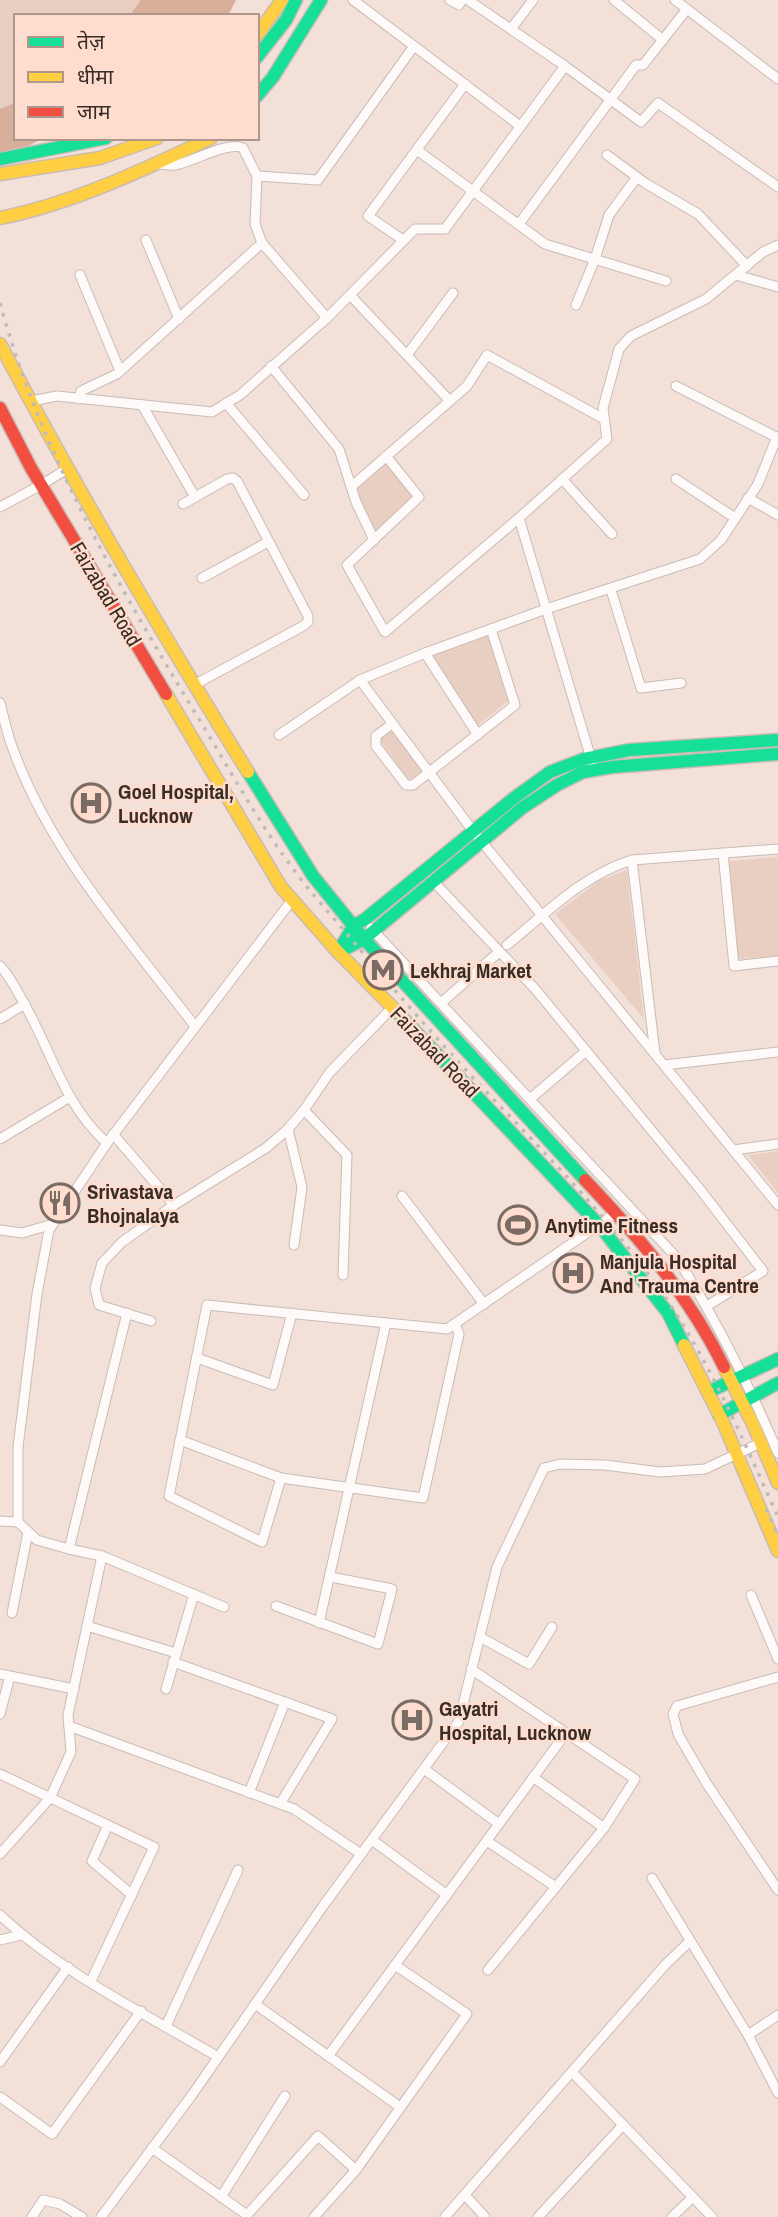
<svg xmlns="http://www.w3.org/2000/svg" width="778" height="2217" viewBox="0 0 778 2217" font-family="'Archivo Narrow','Noto Sans Devanagari',sans-serif">
<rect width="100%" height="100%" fill="#f3e1d9"/>
<!-- green -->
<g fill="#e9cec2">
<path d="M0 0H141L129 16H16V102L0 109Z"/>
<path d="M386 461 415 496 374 533 355 489Z"/>
<path d="M489 633 510 699 477 726 431 655Z"/>
<path d="M392 729 423 770 409 781 379 739Z"/>
<path d="M778 857V956L738 959 729 861Z"/>
<path d="M627 870 644 1019 555 914 599 881Z"/>
<path d="M778 1151V1193L748 1155Z"/>
</g>
<!-- water -->
<g fill="#d8af9b">
<path d="M141 0H236L228 16H129Z"/>
<path d="M16 102V138H43L17 152 0 154V109Z"/>
</g>
<g fill="none" stroke-linecap="round" stroke-linejoin="round">
<!-- street casing -->
<g stroke="#c9bcb5" stroke-width="11">
<g id="street">
<path d="M353 0 520 126"/>
<path d="M450 0 459 5 462 0"/>
<path d="M468 0 565 66 641 122 658 103 778 187"/>
<path d="M614 0 663 40"/>
<path d="M675 0 778 79"/>
<path d="M511 29 533 0"/>
<path d="M417 150 545 244 666 281"/>
<path d="M607 155 645 183 698 214 747 266"/>
<path d="M157 164C163 164 170 166 175 165 193 162 227 141 243 148L257 176 255 224 262 243 327 318"/>
<path d="M257 176 318 180 414 46"/>
<path d="M519 224 636 65H643L687 9"/>
<path d="M146 240 179 319"/>
<path d="M403 240 368 216 465 84"/>
<path d="M80 275 120 371"/>
<path d="M736 275 778 287"/>
<path d="M351 296 450 401"/>
<path d="M576 305 595 259 609 215 637 177"/>
<path d="M407 355 453 293"/>
<path d="M271 366 339 449 356 502 374 540"/>
<path d="M676 386 778 438"/>
<path d="M79 399 81 391 117 374 262 243"/>
<path d="M31 401 57 396 212 412 240 395 327 318 415 229H445L565 66"/>
<path d="M226 403 304 495"/>
<path d="M142 405 195 497"/>
<path d="M386 456 419 497 347 565 385 632 519 518 607 439 603 408 619 349 631 336 706 299 763 252 778 245"/>
<path d="M562 479 612 534"/>
<path d="M676 479 735 518"/>
<path d="M351 487 467 386 487 355 604 419"/>
<path d="M748 498 778 515"/>
<path d="M183 504 227 479 233 478 237 481 308 616V622L303 626 194 685"/>
<path d="M0 507 41 485 67 469"/>
<path d="M519 518 592 762"/>
<path d="M202 578 268 542"/>
<path d="M611 590 641 688 681 683"/>
<path d="M425 653 478 735"/>
<path d="M360 680 473 831 778 1205"/>
<path d="M0 703C4 718 7 734 13 749 50 852 129 940 194 1025"/>
<path d="M392 724 376 736V746L406 785H413L515 705 491 629"/>
<path d="M279 735 360 680 425 653 546 609 700 559 721 540 758 484 777 437"/>
<path d="M723 853 734 966 778 961"/>
<path d="M632 860 655 1053"/>
<path d="M433 881 536 990 699 1188 763 1271 707 1306"/>
<path d="M371 928 677 1258C717 1321 749 1385 778 1453"/>
<path d="M507 945C546 913 583 875 632 860L778 849"/>
<path d="M0 966C9 975 15 987 21 998 50 1046 63 1105 107 1143"/>
<path d="M441 1003 499 952"/>
<path d="M0 1019 25 1004"/>
<path d="M664 1065 778 1052"/>
<path d="M530 1099 586 1051"/>
<path d="M304 1110 347 1155 343 1275"/>
<path d="M288 1129 302 1187 294 1245"/>
<path d="M113 1134 174 1205"/>
<path d="M0 1139 70 1097"/>
<path d="M733 1150 778 1144"/>
<path d="M402 1196 484 1304"/>
<path d="M0 1230 22 1233 53 1224"/>
<path d="M127 1313 69 1549 102 1556 224 1607"/>
<path d="M151 1321 99 1305 95 1288 102 1263 122 1242 174 1205 266 1148 288 1129 304 1110 330 1072 392 1008"/>
<path d="M197 1358 273 1385 292 1313"/>
<path d="M180 1440 281 1478 423 1498 459 1334 455 1324"/>
<path d="M281 1478 262 1542 169 1496 207 1305 447 1329 616 1213"/>
<path d="M0 1521 18 1522V1447L37 1294 49 1230 107 1143 292 900"/>
<path d="M18 1522 37 1540 69 1549"/>
<path d="M751 1595 778 1659"/>
<path d="M276 1606 378 1644 392 1589 331 1577"/>
<path d="M12 1613 28 1532"/>
<path d="M319 1623 386 1323"/>
<path d="M87 1626 176 1653"/>
<path d="M480 1637 529 1664 552 1627"/>
<path d="M173 1662 332 1719 280 1804"/>
<path d="M471 1669 635 1779 604 1828 488 1970"/>
<path d="M0 1674 74 1689"/>
<path d="M778 1677 677 1706 673 1714 678 1734 707 1784 778 1890"/>
<path d="M166 1689 194 1594"/>
<path d="M0 1714 10 1676"/>
<path d="M69 1726 294 1809 361 1854"/>
<path d="M424 1769 499 1824"/>
<path d="M0 1774 154 1847 91 1981"/>
<path d="M533 1777 604 1828"/>
<path d="M249 1793 285 1702"/>
<path d="M108 1825 92 1861 132 1895"/>
<path d="M372 1840 447 1895"/>
<path d="M487 1841 556 1887"/>
<path d="M0 1854 50 1798 71 1752 68 1715 102 1556"/>
<path d="M652 1878 748 2035"/>
<path d="M0 1915C63 1974 144 2013 218 2057"/>
<path d="M0 1940 21 1935"/>
<path d="M255 2004 400 2107"/>
<path d="M778 2015 748 2035 778 2093"/>
<path d="M166 2026 238 1870"/>
<path d="M328 2056 566 1733"/>
<path d="M0 2062 68 1967"/>
<path d="M572 2072 712 2217"/>
<path d="M0 2097 52 2134 141 2011"/>
<path d="M152 2148 247 2215 318 2136 356 2170"/>
<path d="M465 2195 485 2217"/>
<path d="M221 2197 285 2096"/>
<path d="M32 2217 43 2200 60 2204 82 2217"/>
<path d="M101 2217 192 2095 323 1906 459 1721 497 1567 544 1468 560 1464 605 1465 660 1472 705 1469 760 1443"/>
<path d="M314 2217 356 2170 467 2014 395 1965"/>
<path d="M445 2217 665 1965 690 1941"/>
<path d="M538 2217 623 2125"/>
<path d="M672 2217 693 2197"/>
</g>
</g>
<!-- fast casing -->
<g stroke="#c9bcb5" stroke-width="15">
<g id="fast">
<path d="M257 57 286 20 296 0"/>
<path d="M257 96 273 77 321 0"/>
<path d="M0 159 106 138"/>
<path d="M248 772 313 876 364 939 585 1180"/>
<path d="M338 952 354 925 364 920 514 798 550 772 584 759 629 750 778 740"/>
<path d="M339 952 364 939 522 808 557 785 583 772 612 767 778 754"/>
<path d="M397 1012 600 1226 668 1313 684 1345"/>
<path d="M708 1392 778 1359"/>
<path d="M719 1415 778 1383"/>
</g>
</g>
<!-- slow casing -->
<g stroke="#c9bcb5" stroke-width="15">
<g id="slow">
<path d="M257 35 282 0"/>
<path d="M0 174 100 158 157 138"/>
<path d="M0 218C74 203 143 170 211 138"/>
<path d="M0 344C77 490 161 632 248 772"/>
<path d="M166 694 281 887 338 952 397 1012"/>
<path d="M684 1345 723 1422 778 1551"/>
<path d="M724 1367 753 1424 778 1483"/>
</g>
</g>
<!-- jam casing -->
<g stroke="#c9bcb5" stroke-width="15">
<g id="jam">
<path d="M0 408 31 468 166 694"/>
<path d="M585 1180C638 1236 690 1297 724 1367"/>
</g>
</g>
<!-- street -->
<use href="#street" stroke="#fdfaf9" stroke-width="9"/>
<!-- fast -->
<use href="#fast" stroke="#16e098" stroke-width="12"/>
<!-- slow -->
<use href="#slow" stroke="#ffcf43" stroke-width="12"/>
<!-- jam -->
<use href="#jam" stroke="#f24e42" stroke-width="12"/>
<!-- rail -->
<g stroke="#bfbbba" stroke-width="3.5" stroke-dasharray="3.5 7" stroke-linecap="butt">
<path d="M0 303C40 450 116 582 194 711 226 763 255 817 291 866 308 890 328 911 347 934 389 984 432 1034 477 1082 534 1142 593 1201 643 1267 702 1342 739 1431 778 1517"/>
<path d="M766 1509 778 1536"/>
</g>
</g>
<!-- icons -->
<defs>
<g id="hospital-ring" transform="scale(2.0125)"><circle r="9.5" fill="#feddce" stroke="#7a6c65" stroke-width="1.5"/><path d="M-5-5h3v3.5h4V-5h3V5h-3V1.5h-4V5h-3Z" fill="#7a6c65"/></g>
<g id="metro-ring" transform="scale(2.0125)"><circle r="9.5" fill="#feddce" stroke="#7a6c65" stroke-width="1.5"/><path d="M-5.5 5V-5H-3L0 0L3-5H5.5V5H3V-.5L0 4L-3-.5V5Z" fill="#7a6c65"/></g>
<g id="restaurant-ring" transform="scale(2.0125)"><circle r="9.5" fill="#feddce" stroke="#7a6c65" stroke-width="1.5"/><path d="M-5-6h1v4h1v-4h1v4h1v-4h1v5L-1.5 .5V6h-2V.5L-5-1ZM5-6V6H3V1.5H1.5Q1.5-4 5-6Z" fill="#7a6c65"/></g>
<g id="stadium-ring" transform="scale(2.0125)"><circle r="9.5" fill="#feddce" stroke="#7a6c65" stroke-width="1.5"/><path d="M0-5a6.5 5 0 1 0 0 10a6.5 5 0 1 0 0-10ZM-3.5-1.8h7v3.6h-7Z" fill="#7a6c65"/></g>
</defs>
<g fill-rule="evenodd">
<use href="#hospital-ring" x="91" y="803"/>
<use href="#metro-ring" x="383" y="970"/>
<use href="#restaurant-ring" x="60" y="1203"/>
<use href="#stadium-ring" x="518" y="1225"/>
<use href="#hospital-ring" x="573" y="1273"/>
<use href="#hospital-ring" x="412" y="1720"/>
</g>
<g text-anchor="middle" dominant-baseline="central" stroke-width="5" stroke-linejoin="round" paint-order="stroke">
<!-- street labels -->
<g font-size="21" fill="#392d27" stroke="#feddce">
<text transform="translate(106 594) rotate(59)">Faizabad Road</text>
<text transform="translate(435 1052) rotate(46)">Faizabad Road</text>
</g>
<!-- poi labels -->
<g font-size="21" font-weight="bold" fill="#392d27" stroke="#feddce" text-anchor="start">
<text x="118" y="791">Goel Hospital,<tspan x="118" dy="24">Lucknow</tspan></text>
<text x="410" y="970">Lekhraj Market</text>
<text x="87" y="1191">Srivastava<tspan x="87" dy="24">Bhojnalaya</tspan></text>
<text x="545" y="1225">Anytime Fitness</text>
<text x="600" y="1261">Manjula Hospital<tspan x="600" dy="24">And Trauma Centre</tspan></text>
<text x="439" y="1708">Gayatri<tspan x="439" dy="24">Hospital, Lucknow</tspan></text>
</g>
</g>
<!-- legend -->
<rect x="14" y="14" width="245" height="126" fill="#feddce" stroke="#af978b" stroke-width="2"/>
<rect x="28" y="37" width="35" height="10" fill="#16e098" stroke="#af978b" stroke-width="2"/>
<text x="77" y="49" font-size="21" fill="#392d27">तेज़</text>
<rect x="28" y="72" width="35" height="10" fill="#ffcf43" stroke="#af978b" stroke-width="2"/>
<text x="77" y="84" font-size="21" fill="#392d27">धीमा</text>
<rect x="28" y="107" width="35" height="10" fill="#f24e42" stroke="#af978b" stroke-width="2"/>
<text x="77" y="119" font-size="21" fill="#392d27">जाम</text>
</svg>
